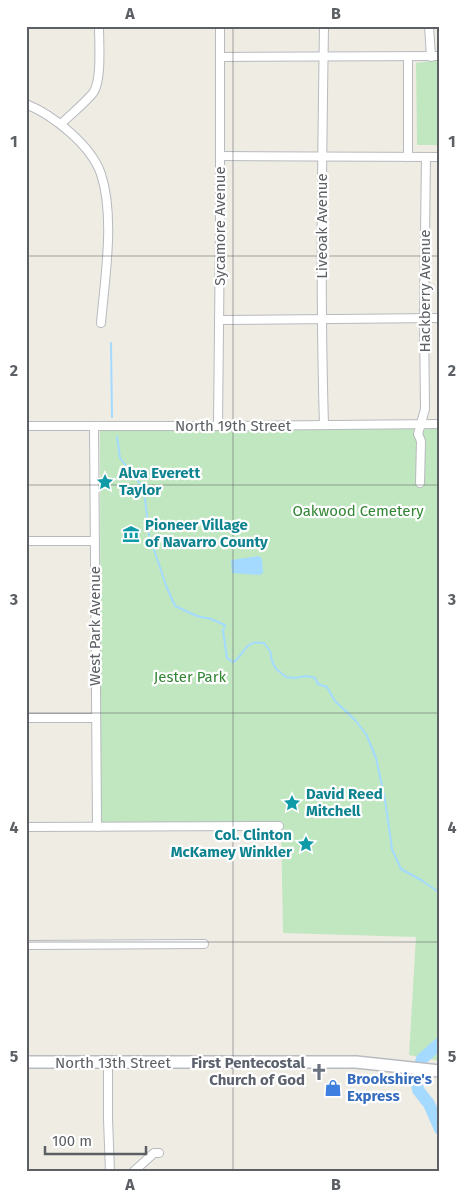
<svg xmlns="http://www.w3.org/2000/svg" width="466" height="1198" viewBox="0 0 466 1198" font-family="'Fira Sans',sans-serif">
<rect width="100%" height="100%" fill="#efece4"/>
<!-- green -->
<g fill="#c1e7c0">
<path d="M440 60V145H417L416 63Z"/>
<path d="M440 428V1061L409 1055 416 937 283 933 281 821 101 824 100 431Z"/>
</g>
<!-- water -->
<path fill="#a4daff" d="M259 556 262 559 263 573 260 575 232 573 231 560Z"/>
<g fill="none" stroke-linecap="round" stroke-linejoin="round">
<!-- stream -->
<g stroke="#a4daff" stroke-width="2">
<path d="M111 343 112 417"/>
<path d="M117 437 120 458 144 489 149 535 167 588 175 606 197 616 211 619 225 625 223 631 227 658 233 662 235 661C247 650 245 640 264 643L270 651 272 661 276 669 286 677 294 678 307 676 315 678 318 684 327 687 335 701 355 720 366 734 376 758 385 800 392 849 401 869 421 880 440 893"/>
</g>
<!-- river -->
<path stroke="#a4daff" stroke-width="12" d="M440 1043 422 1059 416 1077 418 1090 429 1104 440 1129"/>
<!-- street casing -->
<g stroke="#b7babf" stroke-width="10">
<g id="street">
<path d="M429 26 431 57"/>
<path d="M220 57 440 56"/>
<path d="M26 104C53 115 91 145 101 174 115 217 105 277 101 323"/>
<path d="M61 124C71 114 84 104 93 93 102 81 99 43 99 26"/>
<path d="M220 156 440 157"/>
<path d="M408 157V57"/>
<path d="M219 320 440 318"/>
<path d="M324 425C320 292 322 159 324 26"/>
<path d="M26 426H231L440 424"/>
<path d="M94 426 97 827"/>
<path d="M218 426 220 228V26"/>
<path d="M420 483 421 441 418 434 425 409 424 318 426 157"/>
<path d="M26 541H94"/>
<path d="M26 718H96"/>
<path d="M26 827 279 826"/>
<path d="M26 945 204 944"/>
<path d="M108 1063V1119L110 1172"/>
<path d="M133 1172 154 1153H159"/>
</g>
</g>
<!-- secondary casing -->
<g stroke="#b8bbc1" stroke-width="14">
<path id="secondary" d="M26 1062H356L440 1071"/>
</g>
<!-- street -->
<use href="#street" stroke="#fff" stroke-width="8"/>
<!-- secondary -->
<use href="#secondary" stroke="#fff" stroke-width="11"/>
</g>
<!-- grid -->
<path fill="none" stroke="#5c6065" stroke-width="1" stroke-opacity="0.55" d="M233 26V1172M26 256H440M26 485H440M26 713H440M26 942H440"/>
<!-- icons -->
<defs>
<g id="sight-bare" transform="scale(1.35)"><path d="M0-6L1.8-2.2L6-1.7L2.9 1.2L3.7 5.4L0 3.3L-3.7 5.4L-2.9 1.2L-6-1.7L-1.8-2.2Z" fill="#0f9aa8" stroke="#fff" stroke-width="2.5" paint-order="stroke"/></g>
<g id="museum-bare" transform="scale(1.35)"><path d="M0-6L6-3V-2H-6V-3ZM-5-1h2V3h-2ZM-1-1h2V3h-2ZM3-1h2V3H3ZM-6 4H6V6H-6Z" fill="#0f9aa8" stroke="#fff" stroke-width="2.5" paint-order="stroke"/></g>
<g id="church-bare" transform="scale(1.35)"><path d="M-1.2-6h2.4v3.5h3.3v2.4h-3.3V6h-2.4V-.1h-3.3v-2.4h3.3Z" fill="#6b7280" stroke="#fff" stroke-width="2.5" paint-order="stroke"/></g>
<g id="shop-bare" transform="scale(1.35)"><path d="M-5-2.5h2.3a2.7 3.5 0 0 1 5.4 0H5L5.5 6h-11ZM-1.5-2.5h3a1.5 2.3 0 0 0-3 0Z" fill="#3f7fe0" stroke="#fff" stroke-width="2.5" paint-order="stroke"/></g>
</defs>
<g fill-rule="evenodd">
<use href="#sight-bare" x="105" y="482"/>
<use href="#museum-bare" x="131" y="534"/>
<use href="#sight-bare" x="292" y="803"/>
<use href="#sight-bare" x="306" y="844"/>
<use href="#church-bare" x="319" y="1072"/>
<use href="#shop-bare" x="333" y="1088"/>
</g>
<g text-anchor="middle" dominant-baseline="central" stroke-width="4.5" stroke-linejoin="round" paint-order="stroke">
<!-- street labels -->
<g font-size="15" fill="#5c6065" stroke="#fff">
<text transform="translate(220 226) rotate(-90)">Sycamore Avenue</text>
<text transform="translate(322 226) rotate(-90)">Liveoak Avenue</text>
<text transform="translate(425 291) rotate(-90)">Hackberry Avenue</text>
<text x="233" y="426">North 19th Street</text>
<text transform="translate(95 626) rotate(-90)">West Park Avenue</text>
<text x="113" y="1063">North 13th Street</text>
</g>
<!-- culture labels -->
<g font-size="15" font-weight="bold" fill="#0d838f" stroke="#fff" text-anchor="start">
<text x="119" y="473">Alva Everett<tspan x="119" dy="17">Taylor</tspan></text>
<text x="145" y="525">Pioneer Village<tspan x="145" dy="17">of Navarro County</tspan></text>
<text x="306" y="794">David Reed<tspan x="306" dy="17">Mitchell</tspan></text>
<text x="292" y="835" text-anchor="end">Col. Clinton<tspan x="292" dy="17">McKamey Winkler</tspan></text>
</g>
<!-- park labels -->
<g font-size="15" fill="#328634" stroke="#fff">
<text x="358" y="511">Oakwood Cemetery</text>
<text x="190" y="677">Jester Park</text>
</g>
<!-- worship labels -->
<g font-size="15" font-weight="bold" fill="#5b616d" stroke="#fff" text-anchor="end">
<text x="305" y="1063">First Pentecostal<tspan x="305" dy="17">Church of God</tspan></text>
</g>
<!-- shop labels -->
<g font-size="15" font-weight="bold" fill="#366cbe" stroke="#fff" text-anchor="start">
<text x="347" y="1079">Brookshire's<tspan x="347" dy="17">Express</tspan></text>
</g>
</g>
<!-- border -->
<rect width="466" height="1198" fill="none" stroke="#ffffff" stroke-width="55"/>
<!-- scale -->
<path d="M45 1146v8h101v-8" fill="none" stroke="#5c6065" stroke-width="2.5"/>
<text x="52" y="1146" font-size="15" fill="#5c6065" stroke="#ffffff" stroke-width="4" paint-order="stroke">100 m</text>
<rect x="28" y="28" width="410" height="1142" fill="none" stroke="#5c6065" stroke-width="2"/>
<g font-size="16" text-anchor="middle" font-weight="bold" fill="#5c6065">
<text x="130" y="19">A</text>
<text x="336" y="19">B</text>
<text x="14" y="147">1</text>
<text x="452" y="147">1</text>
<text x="14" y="376">2</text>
<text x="452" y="376">2</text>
<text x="14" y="605">3</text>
<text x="452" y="605">3</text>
<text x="14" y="833">4</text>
<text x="452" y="833">4</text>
<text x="14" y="1062">5</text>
<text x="452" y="1062">5</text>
<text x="130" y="1190">A</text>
<text x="336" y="1190">B</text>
</g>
</svg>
